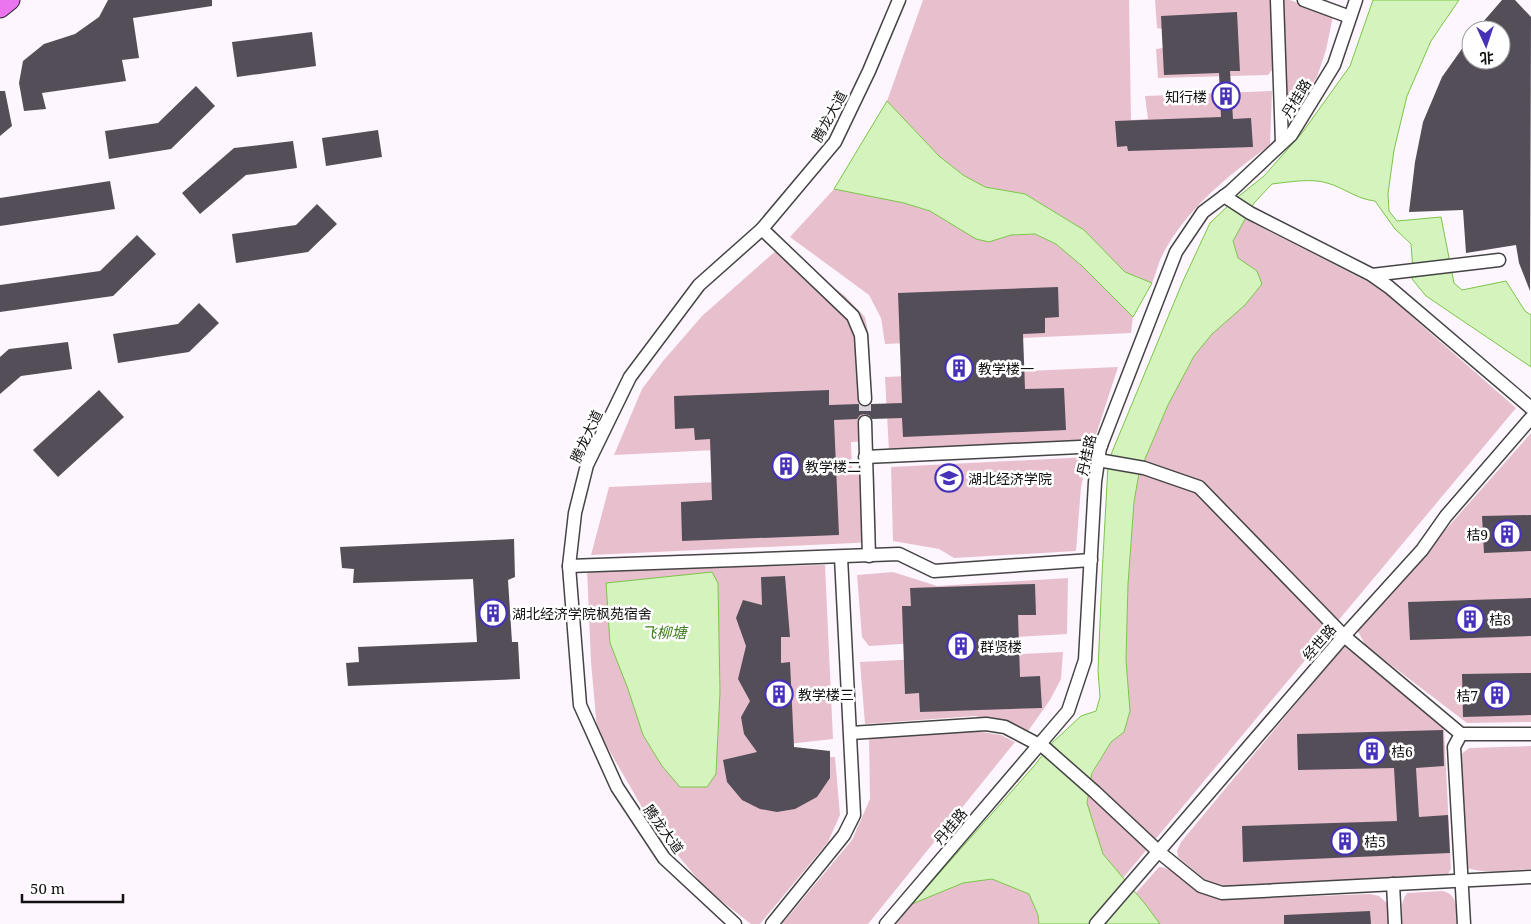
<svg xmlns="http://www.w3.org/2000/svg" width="1531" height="924" viewBox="0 0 1531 924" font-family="'Noto Serif','Noto Sans SC',serif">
<rect width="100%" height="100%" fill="#fef6fe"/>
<!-- green -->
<g fill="#e8c0cd" fill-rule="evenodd">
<path d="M923 0H1129L1131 120 1148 119 1145 96 1272 91 1270 145C1229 175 1187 208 1163 254 1158 263 1156 274 1152 283L1125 272 1084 230 1025 194 985 187 963 175 939 156 887 101Z"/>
<path d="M1155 0H1271L1273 69 1268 75 1158 78 1156 49 1163 48 1162 29 1157 28Z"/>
<path d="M1283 0H1290L1333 16 1326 50 1317 77 1286 123Z"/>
<path d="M834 189 904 203 930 211 977 239 989 242 1011 235 1035 234 1056 244 1082 266 1133 317 1131 333 885 344 881 318 869 295 790 237Z"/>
<path d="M1245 219 1384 290 1411 316 1516 408 1123 878 1103 854 1087 803 1092 774 1111 742 1124 732 1130 711 1126 660 1128 584 1134 502 1139 473 1168 405 1194 356 1212 334 1257 271 1238 258 1233 241Z"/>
<path d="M779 248 844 295 865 317 869 337 873 441 851 442 852 470H874L876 542 591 555 609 487 739 481 736 449 614 455 642 389 663 361 702 316Z"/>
<path d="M1118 367 1094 441 889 452 885 377Z"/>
<path d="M1531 433V722L1467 723 1366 646 1357 630Z"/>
<path d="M1088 457 1081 487 1076 551 954 558 939 549 893 541 891 467Z"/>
<path d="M825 565 833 739 788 744 789 758 835 757 840 815 828 842 760 924H751L706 889 651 823 597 729 591 662 587 569ZM718 583 720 692 716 774 680 787 662 766 643 735 628 689Z"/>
<path d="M893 572 937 586 1068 578 1067 634 869 646 862 637 857 575Z"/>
<path d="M1344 646 1444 728 1451 869 1446 877 1220 887 1209 883 1178 857 1177 851 1181 842Z"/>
<path d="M1063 652 1061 679 1050 700 1026 734 1005 723 975 716 865 724 860 662Z"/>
<path d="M976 731 1001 735 1015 742 868 924H782L852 840 870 799 869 738Z"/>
<path d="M1531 746V869C1509 870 1485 875 1465 867L1459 756 1469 748Z"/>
<path d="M1159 867C1176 868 1187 885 1202 892 1212 897 1222 898 1233 899L1370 894 1379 896 1389 905 1390 924H1160L1136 893Z"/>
<path d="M992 879 1029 894 1038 915 1039 924H896L912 904 963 883Z"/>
<path d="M1443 891C1459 895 1456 910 1457 924H1402C1401 912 1400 903 1407 893Z"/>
</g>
<!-- water -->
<g fill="#d4f3bd" stroke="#7ac549">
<path d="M1373 0H1459L1431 41 1407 96 1394 150 1388 194 1389 211 1397 221 1441 217 1454 283 1462 290 1506 281 1525 311 1531 315V367L1426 296 1412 279 1413 271 1411 244 1395 229 1375 201C1356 199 1345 188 1327 183 1312 178 1289 182 1272 184L1254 203 1233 241 1238 258 1257 271 1262 284 1245 305 1212 334 1194 356 1168 405 1139 473 1134 502 1128 584 1126 660 1130 711 1124 732 1111 742 1092 773 1087 803 1103 854 1146 905 1160 924H1039L1038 915 1029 894 992 879 963 883 912 904 1034 766 1052 743 1081 716 1096 711 1100 697 1098 671 1102 575 1108 466 1112 452 1183 281 1210 223 1234 200 1264 176 1302 133 1350 66Z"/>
<path d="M887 101 939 156 963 175 985 187 1025 194 1084 230 1125 272 1152 283 1133 317 1082 266 1056 244 1035 234 1011 235 989 242 976 239 930 211 904 203 834 189Z"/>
<path d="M712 572 718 583 720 692 716 774 707 787H680L662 766 643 735 628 689 610 643 606 583Z"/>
</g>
<!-- building -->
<g fill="#544e59">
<path d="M108 0H212V6L133 18 139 58 122 60 126 81 42 93 46 109 24 111 19 83 23 61 44 44 75 34 99 17Z"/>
<path d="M1502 0H1515L1531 17 1530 291 1519 263 1516 245 1466 253 1463 210 1409 212 1415 162 1423 122 1442 77 1471 36V60H1501V30H1476Z"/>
<path d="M1237 12 1240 71H1230L1233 119 1251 118 1253 147 1128 151 1127 146 1117 147 1115 121 1221 117 1219 73 1164 75 1161 16Z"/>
<path d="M312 32 316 66 237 77 232 42Z"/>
<path d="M196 86 215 106 171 149 109 159 105 131 158 123Z"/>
<path d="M0 91H5L12 126 0 136Z"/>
<path d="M378 130 382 157 326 166 322 138Z"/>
<path d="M293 141 297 168 246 175 200 214 182 193 234 148Z"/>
<path d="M110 181 115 209 0 226V198Z"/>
<path d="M317 204 337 224 308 252 236 263 232 234 296 225Z"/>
<path d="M137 235 156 254 113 296 0 312V285L100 271Z"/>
<path d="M1058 287 1059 317 1045 318V333L1023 334 1025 389 1064 388 1066 430 903 437 902 418 872 419 869 415 864 414 860 415 857 419 834 420 839 535 682 541 681 502 712 500 710 439 695 440 694 428 675 429 674 396 829 390V405L859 404 865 407 871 404 902 403 898 293Z"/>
<path d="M199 303 219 323 189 352 118 363 113 334 178 324Z"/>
<path d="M68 342 72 369 21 376 0 394V357L9 349Z"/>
<path d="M99 390 124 417 58 477 33 450Z"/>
<path d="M1531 515V551L1484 553 1482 516Z"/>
<path d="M514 539 515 577 508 580 512 642H518L520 679 348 686 346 663 359 662 358 647 477 642 473 579 353 583 354 569 342 568 340 547Z"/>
<path d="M785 576 790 637H781V663L790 662 794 747 830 751V778L817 797 795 809 777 812 760 809 742 800 727 782 723 760 757 752 744 734 741 717 750 701 738 679 746 646 736 618 743 600 762 605 761 577Z"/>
<path d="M1035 584 1036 615H1018L1020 677 1040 676 1042 708 920 712 919 693 905 694 902 606H911L910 588Z"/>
<path d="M1531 598V636L1410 640 1408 602Z"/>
<path d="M1531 673V715L1463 717 1462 674Z"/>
<path d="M1443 730 1444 766 1416 768 1419 817 1448 815 1450 853 1243 862 1242 826 1397 821 1394 768 1298 770 1297 734Z"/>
<path d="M1370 911 1371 924H1284V915Z"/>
</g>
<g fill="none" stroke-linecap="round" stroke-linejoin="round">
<!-- street-tunnel -->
<path stroke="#dad4da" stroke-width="12" stroke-dasharray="12 6" stroke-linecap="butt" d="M865 399V422"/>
<!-- street casing -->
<g stroke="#444" stroke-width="15">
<g id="street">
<path d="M1277 0 1282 143"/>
<path d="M1304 0 1350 17"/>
<path d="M1224 196 1250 213 1372 275 1389 287 1531 408"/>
<path d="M762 229 853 316 861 335 865 399"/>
<path d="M1372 275 1499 260"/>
<path d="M865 422 869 556"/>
<path d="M865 457 1101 446"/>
<path d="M1098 460 1144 468 1199 487 1344 636 1461 734H1531"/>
<path d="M569 566 899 554 934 571 1091 560"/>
<path d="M851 733 986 724 1005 727 1045 748 1095 792 1159 852 1201 886 1222 893 1531 877"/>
<path d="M1461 734 1454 747 1464 924"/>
<path d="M1393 884 1395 924"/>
<path d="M735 924 664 858 617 787 580 705 569 566 575 513 587 465 630 377 699 285 762 229 835 142 869 71 899 0"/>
<path d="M772 924 844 835 854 815 841 557"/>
<path d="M886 924 1068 711 1085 660 1095 482 1100 448 1176 252 1203 212 1231 191 1291 135 1334 65 1356 0"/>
<path d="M1096 924 1344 636 1422 550 1446 516 1531 418"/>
</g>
</g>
<!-- primary casing -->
<g stroke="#222" stroke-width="21">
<path id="primary" d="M0 8 10 0"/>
</g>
<!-- street -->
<use href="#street" stroke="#fff" stroke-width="12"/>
<!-- primary -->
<use href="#primary" stroke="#eb74ef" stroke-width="19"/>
</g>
<!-- icons -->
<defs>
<g id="building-ring" transform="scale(1.4375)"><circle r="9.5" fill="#fff" stroke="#4631b9" stroke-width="1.5"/><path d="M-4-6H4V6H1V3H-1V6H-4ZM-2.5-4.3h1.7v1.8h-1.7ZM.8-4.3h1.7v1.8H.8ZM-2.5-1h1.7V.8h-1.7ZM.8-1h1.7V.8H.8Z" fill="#4631b9"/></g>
<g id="university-ring" transform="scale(1.4375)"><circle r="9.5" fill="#fff" stroke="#4631b9" stroke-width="1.5"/><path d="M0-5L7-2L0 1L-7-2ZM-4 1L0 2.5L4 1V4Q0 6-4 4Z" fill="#4631b9"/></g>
</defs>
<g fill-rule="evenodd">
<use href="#building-ring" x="1226" y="96"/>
<use href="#building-ring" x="959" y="368"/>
<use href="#building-ring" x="786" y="466"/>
<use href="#university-ring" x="949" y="478"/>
<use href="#building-ring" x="1507" y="534"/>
<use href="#building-ring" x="493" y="613"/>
<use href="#building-ring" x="1470" y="619"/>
<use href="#building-ring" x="961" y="646"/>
<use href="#building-ring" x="779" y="694"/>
<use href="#building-ring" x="1497" y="695"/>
<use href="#building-ring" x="1372" y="751"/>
<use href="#building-ring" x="1345" y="841"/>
</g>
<g text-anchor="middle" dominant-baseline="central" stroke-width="5" stroke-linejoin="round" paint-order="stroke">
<!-- poi labels -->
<g font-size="14" fill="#111" stroke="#fff" text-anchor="start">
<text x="1207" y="96" text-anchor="end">知行楼</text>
<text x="978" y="368">教学楼一</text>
<text x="805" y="466">教学楼二</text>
<text x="968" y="478">湖北经济学院</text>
<text x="1488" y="534" text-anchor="end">桔9</text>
<text x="512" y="613">湖北经济学院枫苑宿舍</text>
<text x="1489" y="619">桔8</text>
<text x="980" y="646">群贤楼</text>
<text x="798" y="694">教学楼三</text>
<text x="1478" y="695" text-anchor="end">桔7</text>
<text x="1391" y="751">桔6</text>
<text x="1364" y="841">桔5</text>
</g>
<!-- street labels -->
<g font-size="14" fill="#111" stroke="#fff">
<text transform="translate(1296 98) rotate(-58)">丹桂路</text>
<text transform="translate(829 116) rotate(-61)">腾龙大道</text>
<text transform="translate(586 436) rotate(-65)">腾龙大道</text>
<text transform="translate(1086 455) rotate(-77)">丹桂路</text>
<text transform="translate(1319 642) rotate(-49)">经世路</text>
<text transform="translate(950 826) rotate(-49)">丹桂路</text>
<text transform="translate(664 829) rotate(54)">腾龙大道</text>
</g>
<!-- water labels -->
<g font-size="15" font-style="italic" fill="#41801e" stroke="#fff">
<text x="664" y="632">飞柳塘</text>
</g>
</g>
<!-- north arrow -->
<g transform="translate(1486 45) rotate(177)"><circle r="24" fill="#ffffff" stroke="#a0a0a0"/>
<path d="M0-4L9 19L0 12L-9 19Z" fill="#4631b9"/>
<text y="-8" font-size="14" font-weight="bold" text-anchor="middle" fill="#111111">北</text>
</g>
<!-- scale -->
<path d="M22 894v8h101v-8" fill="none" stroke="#111111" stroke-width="2.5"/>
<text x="30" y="894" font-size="15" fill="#111111" stroke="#ffffff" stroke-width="4" paint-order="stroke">50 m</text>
</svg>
